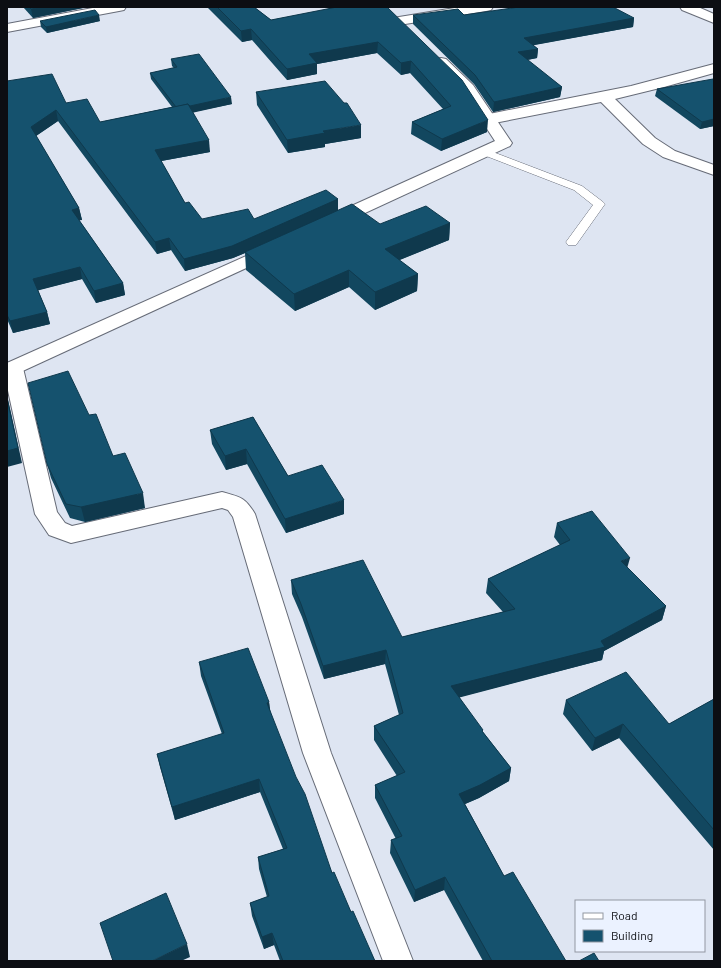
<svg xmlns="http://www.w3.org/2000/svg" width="721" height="968" viewBox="0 0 721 968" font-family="Barlow,sans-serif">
<rect width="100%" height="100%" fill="#dee5f2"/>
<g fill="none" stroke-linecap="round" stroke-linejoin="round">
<!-- service casing -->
<g stroke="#666b77" stroke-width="1">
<path id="service" d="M485 149 582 186 603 202 605 204 576 245H568L566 242 593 205 574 190 481 154 480 152 481 150Z"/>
</g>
<!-- minor casing -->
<g stroke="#666b77" stroke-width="2">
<g id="minor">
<path d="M98 7H126L124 10 119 11 7 32V24Z"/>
<path d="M461 7H493L491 10 486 11 399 25 394 24 392 21 394 18 399 17Z"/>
<path d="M680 7H698L714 14V23L682 10Z"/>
<path d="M714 64V73L664 87 615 99 655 138 675 151 714 165V175L663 157 643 144 601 102 489 124 484 122 481 119 484 116 489 114 631 86Z"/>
<path d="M13 362 20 364 23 368 57 512 65 523 72 526 222 492C240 497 245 497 255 514L331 753 413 961H383L303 753 233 517 228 510 222 508 71 543 49 535 35 514 7 386V363Z"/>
</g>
</g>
<!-- tertiary casing -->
<g stroke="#666b77" stroke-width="2">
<g id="tertiary">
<path d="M441 58 446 59 473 85 512 143 510 146 339 225 333 226 327 225 324 221 327 217 495 141 462 91 434 62 436 59Z"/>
<path d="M273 244 279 245 282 249 279 253 14 375 7 377V363Z"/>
</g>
</g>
<!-- service -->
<use href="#service" fill="#fff" fill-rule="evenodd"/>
<!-- minor -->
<use href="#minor" fill="#fff" fill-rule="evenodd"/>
<!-- tertiary -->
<use href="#tertiary" fill="#fff" fill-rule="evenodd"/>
</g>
<!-- wall -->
<g fill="#12475f">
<path d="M23 7H88L33 18Z"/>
<path d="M207 7H254L271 20 329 9 328 7H387L487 132 441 151 411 134 412 122 443 109 410 73 401 75 377 53 317 64V74L287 80 252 40 242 42Z"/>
<path d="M413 15H464L634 18 633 27 533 45 538 49 537 58 527 60 562 87 560 97 493 112 474 84 413 24Z"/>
<path d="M40 21H100L47 33 41 27Z"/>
<path d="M171 59 232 104 193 112 210 152 161 161 185 203 202 219H254L338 199V210L380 224 450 223 449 240 399 260 418 274 417 291 375 310 349 287 295 311 246 270 245 253 233 258 185 271 171 250 157 254 58 121 36 136 79 208 82 220H79L123 283 125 295 96 303 82 279 38 290 47 312 50 324 13 333 7 319V81L66 103 100 122 172 107 151 79 150 73 174 68 172 66Z"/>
<path d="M714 80V126L700 129 655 96 657 89Z"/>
<path d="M256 92 361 138 325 144V147L288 153 257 105Z"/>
<path d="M89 415 113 456 145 508 85 522 70 518 51 478 47 464Z"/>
<path d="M253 417 288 476 344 514 286 533 247 464 226 470 212 444 210 430Z"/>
<path d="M557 523 627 568 666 606 662 620 604 651 602 660 459 697 483 732 511 768 509 781 479 798 465 804 504 876 566 961H483L444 890 414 902 390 853 391 840 396 839 375 798V785L397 776 374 740V726L399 715 385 664 324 679 302 617 292 594 291 580 402 637 503 612 486 593 488 579 560 545 554 537Z"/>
<path d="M199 662 269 702 270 712 332 873 375 961H280L274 945 264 949 252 916 250 903 267 897 259 869 258 857 283 849 260 792 175 820 160 767 157 754 222 734 201 676Z"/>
<path d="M714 699V850L619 738 592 751 563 714 566 700 669 724Z"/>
</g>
<!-- shaded-wall -->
<g fill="#0f394d">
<path d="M43 7H88L33 18 31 9Z"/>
<path d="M99 15 100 21 47 33 46 27Z"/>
<path d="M634 18 633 27 524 47V38Z"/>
<path d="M251 29 252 40 242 42 241 31Z"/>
<path d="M378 42 377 53 317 64V74L287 80V69L309 54Z"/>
<path d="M538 49 537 58 517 62 518 52Z"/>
<path d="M411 61 410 73 401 75V63Z"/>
<path d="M562 87 560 97 493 112 494 102Z"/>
<path d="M231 97 232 104 178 116 177 109Z"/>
<path d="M56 110 58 121 33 138 31 127Z"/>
<path d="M714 119V126L700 129 702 122Z"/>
<path d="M488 120 487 132 441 151 442 139Z"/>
<path d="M361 125V138L325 144V147L288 153 287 140 323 131Z"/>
<path d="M209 140 210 152 156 162 155 150Z"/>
<path d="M338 199V211L245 252V253L233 258 185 271 184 259Z"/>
<path d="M79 208 82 220 74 221 72 210Z"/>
<path d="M450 223 449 240 385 266V249Z"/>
<path d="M169 238 171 250 157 254 155 242Z"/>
<path d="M80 267 82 279 36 291 33 279Z"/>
<path d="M349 270V287L295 311 294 294Z"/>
<path d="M418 274 417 291 375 310V292Z"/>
<path d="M123 283 125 295 96 303 94 291Z"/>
<path d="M47 312 50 324 13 333 10 321Z"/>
<path d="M7 395 22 463 7 467Z"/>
<path d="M246 449 247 464 226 470 225 456Z"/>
<path d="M143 493 145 508 85 522 81 507Z"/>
<path d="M344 500V514L286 533 285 519Z"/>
<path d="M630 558 626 572 621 561Z"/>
<path d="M666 606 662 620 604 651 602 660 450 700 451 686 601 641Z"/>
<path d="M386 650 385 664 324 679 323 666Z"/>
<path d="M269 702 271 716 267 703Z"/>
<path d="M623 724 619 738 592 751 595 738Z"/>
<path d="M511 768 509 781 479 798 458 807 459 794Z"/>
<path d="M259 779 260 792 175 820 172 807Z"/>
<path d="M445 877 444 890 414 902 415 890Z"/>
<path d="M272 933 274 945 264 949 262 937Z"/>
<path d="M187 944 190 957 181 961H152Z"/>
</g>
<!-- building -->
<g fill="#15526e" stroke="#0f394d">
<path d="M29 7H43L31 9Z"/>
<path d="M217 7H254L271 20 337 7H387L462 80 488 120 442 139 412 122 451 106 411 61 401 63 378 42 309 54 317 63 287 69 251 29 241 31Z"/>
<path d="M519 7H613L634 18 524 38 538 49 518 52 562 87 494 102 475 75 413 15 458 9 464 15Z"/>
<path d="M95 10 99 15 46 27 40 21Z"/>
<path d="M199 54 231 97 190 106 188 104 176 107 150 73 177 67 171 59Z"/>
<path d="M52 74 66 103 87 99 100 122 188 104 209 140 155 150 185 203 189 202 202 219 248 209 254 219 326 190 338 199 232 246 184 259 169 238 155 242 56 110 31 127 79 208 72 210 123 283 94 291 80 267 33 279 47 312 10 321 7 315V81Z"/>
<path d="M713 79 714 80V119L702 122 657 89Z"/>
<path d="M325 81 344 103H347L361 125 323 131 325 133 287 140 256 92Z"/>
<path d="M352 204 380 224 426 206 450 223 385 249 418 274 375 292 349 270 294 294 245 252Z"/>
<path d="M68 371 89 415 96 414 113 456 125 453 143 493 81 507 66 504 47 464 28 383Z"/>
<path d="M7 398 18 448 7 451Z"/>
<path d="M253 417 288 476 322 465 344 500 285 519 246 449 225 456 210 430Z"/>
<path d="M592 511 630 558 621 561 666 606 601 641 605 647 451 686 483 730 482 731 511 768 480 785 459 794 504 876 513 872 566 961H492L445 877 415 890 391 840 402 836 375 785 405 772 374 726 403 713 386 650 323 666 301 604 291 580 363 560 402 637 515 609 488 579 570 540 557 523Z"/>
<path d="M248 648 269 702 267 703 296 777 305 794 332 873 334 872 351 912 353 911 375 961H283L272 933 262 937 250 903 269 896 258 857 287 848 259 779 172 807 157 754 224 733 199 662Z"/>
<path d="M626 672 669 724 714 699V830L623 724 595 738 566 700Z"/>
<path d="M166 893 187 944 152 961H113L100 923Z"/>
<path d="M594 953 599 961H579Z"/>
</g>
<!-- border -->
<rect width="721" height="968" fill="none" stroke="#0c0e13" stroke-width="16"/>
<!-- legend -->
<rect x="575" y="900" width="130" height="52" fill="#ebf2ff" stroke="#9297a1"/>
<rect x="583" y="913" width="20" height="6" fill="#ffffff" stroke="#9297a1"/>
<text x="611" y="920" font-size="12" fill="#0c0e13">Road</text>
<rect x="583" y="930" width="20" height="12" fill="#15526e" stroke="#9297a1"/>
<text x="611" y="940" font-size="12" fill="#0c0e13">Building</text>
</svg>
